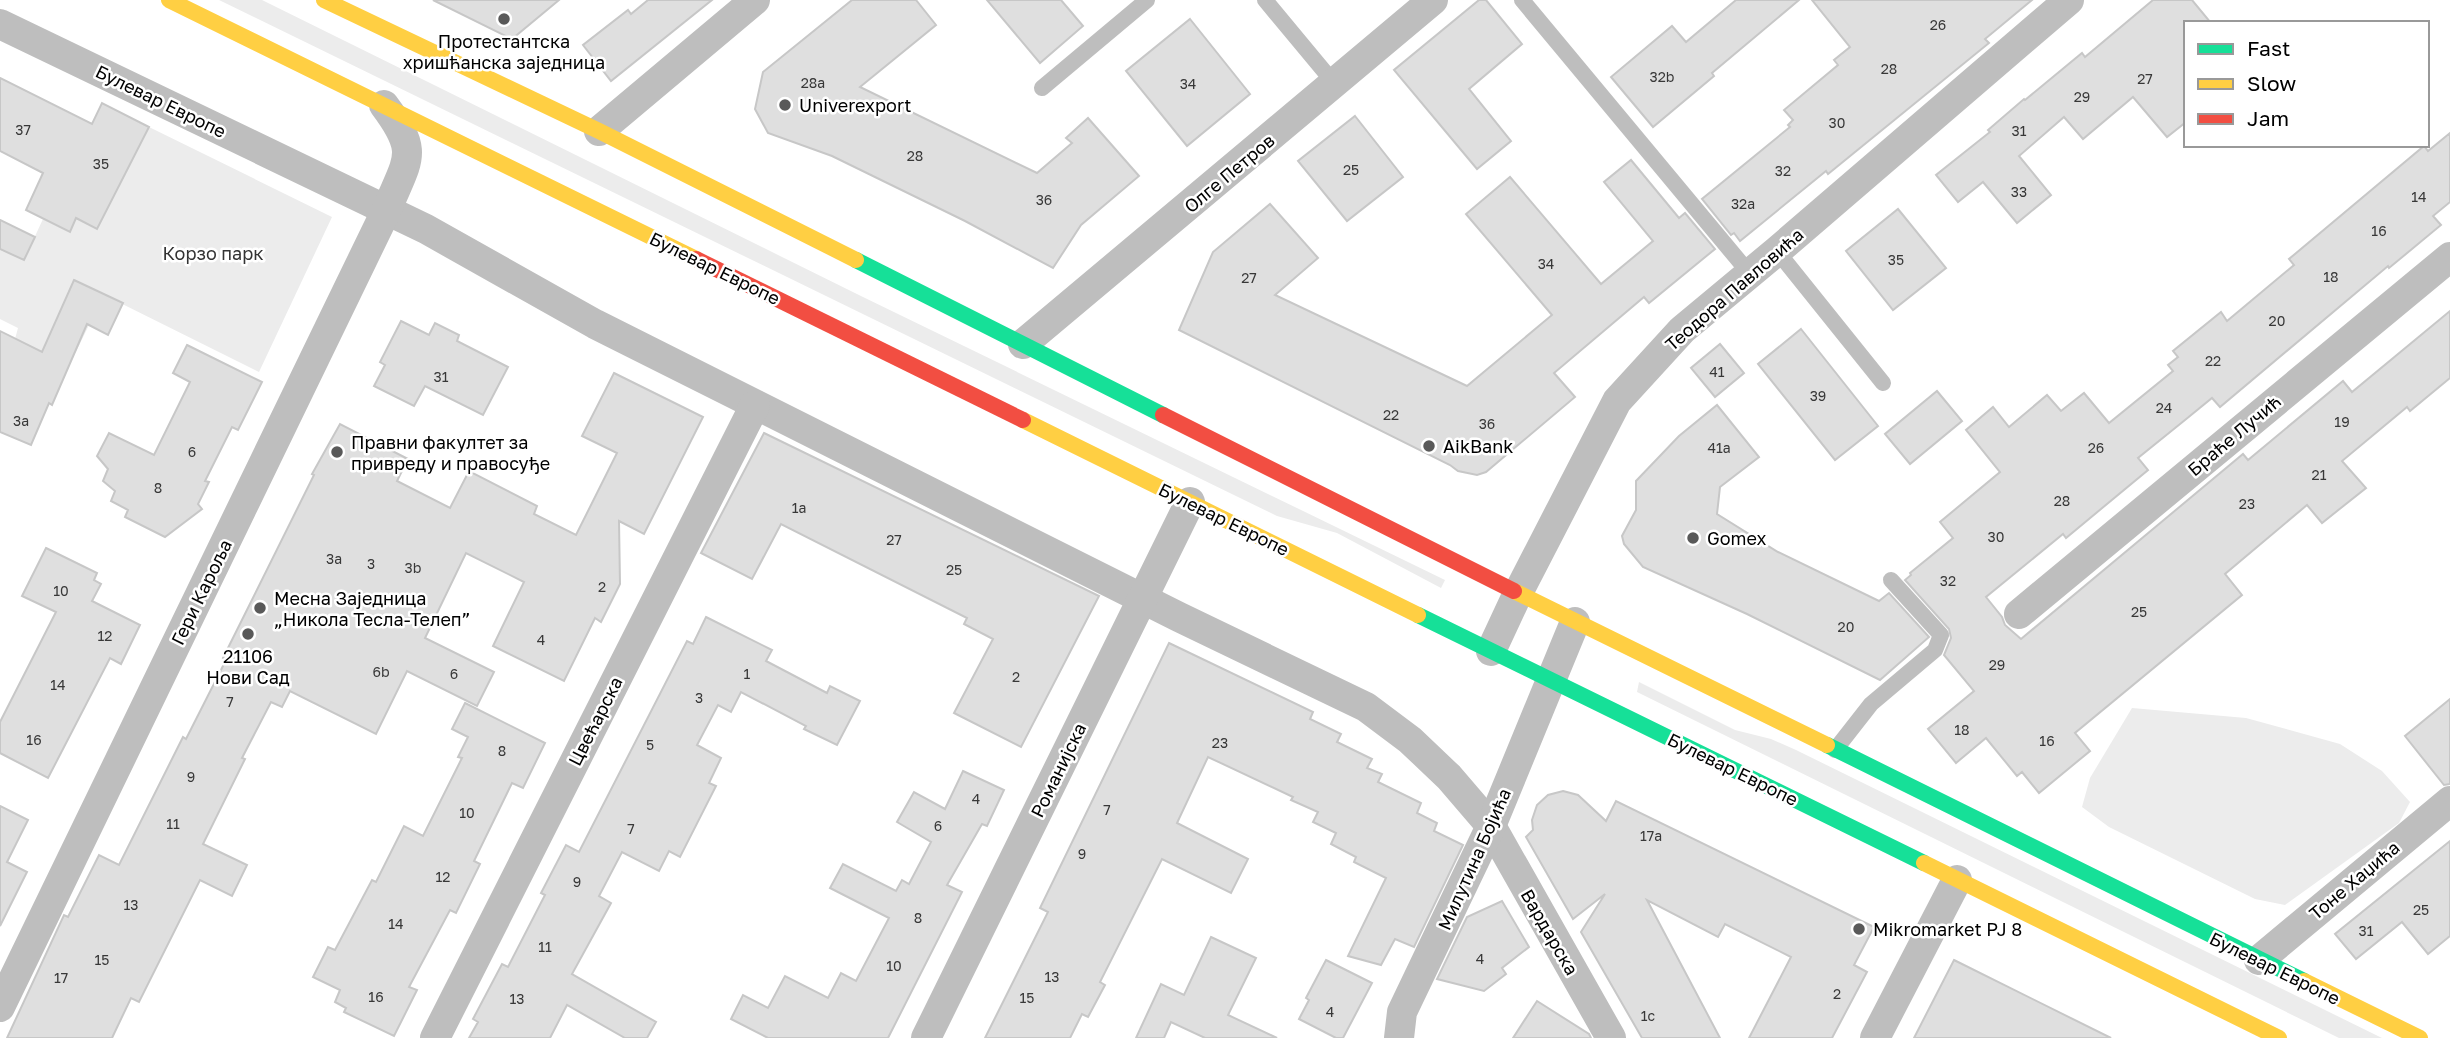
<svg xmlns="http://www.w3.org/2000/svg" width="2450" height="1038" viewBox="0 0 2450 1038" font-family="'Golos Text',sans-serif">
<rect width="100%" height="100%" fill="#fff"/>
<!-- green -->
<g fill="#ececec">
<path d="M219 0H262L863 297 1445 580 1441 588 1337 533 1277 516Z"/>
<path d="M149 127 332 217 259 372 74 280 61 310 89 325 70 364 43 350 24 390 15 339 18 328 0 319V249L24 260 43 219 70 232 76 218 97 228Z"/>
<path d="M1639 682 1735 730 1771 739 1796 750 2382 1038H2339L1637 692Z"/>
<path d="M2132 708 2246 718 2340 744 2382 771 2410 802 2399 823 2285 905 2255 899 2109 827 2082 807 2090 778Z"/>
</g>
<!-- building -->
<g fill="#dfdfdf" stroke="#c7c7c7" stroke-width="2">
<path d="M433 0H559L512 39Z"/>
<path d="M648 0H712L611 81 583 45 628 10 631 14Z"/>
<path d="M852 0H916L936 25 860 87 1037 173 1072 143 1066 138 1088 118 1139 176 1081 225 1053 268 965 221 832 156 768 133 755 109 763 72Z"/>
<path d="M987 0H1061L1083 26 1040 63Z"/>
<path d="M1479 0H1486L1522 44 1469 89 1511 141 1477 169 1394 70Z"/>
<path d="M1736 0H1799L1712 73 1714 76 1653 127 1611 77 1672 26 1686 42Z"/>
<path d="M1812 0H2032L1985 39 1989 43 1828 174 1826 171 1740 241 1734 233 1731 235 1702 199 1790 127 1788 125 1793 120 1784 110 1838 65 1834 60 1850 47Z"/>
<path d="M2153 0H2192L2211 23H2186V122L2167 137 2133 97 2083 139 2064 117 2019 156 2051 195 2017 223 1983 182 1958 202 1936 175 1990 132 1988 130 2024 99 2025 100 2082 53 2085 57Z"/>
<path d="M1190 19 1250 94 1187 146 1126 71Z"/>
<path d="M0 78 92 124 102 103 149 127 97 229 76 218 70 232 26 210 43 173 0 151Z"/>
<path d="M1355 116 1403 177 1347 221 1298 161Z"/>
<path d="M2450 133V202L2433 216 2441 225 2389 268 2388 266 2220 407 2212 398 2185 420 2138 458 2148 470 2066 538 2063 534 1986 597 2002 617 2005 625 2021 639 2243 454 2248 460 2343 381 2352 392 2450 311V378L2410 411 2407 407 2342 461 2366 488 2322 523 2307 505 2225 574 2242 595 2075 733 2090 751 2039 793 2022 772 2017 776 1986 738 1956 763 1928 729 1974 691 1944 655 1951 638 1949 629 1905 580 1911 575 1910 573 1953 538 1940 522 2000 472 1966 430 1993 407 2009 427 2047 395 2061 411 2084 393 2109 423 2173 371 2168 365 2178 357 2173 351 2221 312 2227 321 2294 265 2289 259 2424 146 2428 151Z"/>
<path d="M1631 160 1679 218 1685 213 1715 249 1649 303 1644 297 1554 373 1575 397 1486 472 1477 475 1458 471 1450 465 1179 330 1213 252 1270 204 1318 258 1275 295 1467 386 1552 315 1466 214 1510 177 1601 284 1653 241 1604 182Z"/>
<path d="M1898 209 1946 268 1893 310 1846 251Z"/>
<path d="M0 220 35 237 24 260 0 249Z"/>
<path d="M74 280 123 303 108 335 87 324 52 405 49 403 31 445 0 432V331L42 352Z"/>
<path d="M401 321 429 335 435 323 459 335 457 341 508 367 483 415 425 386 414 406 374 386 385 365 380 362Z"/>
<path d="M1801 329 1878 426 1835 460 1758 364Z"/>
<path d="M1720 344 1744 373 1715 397 1691 368Z"/>
<path d="M187 345 262 382 238 430 232 427 205 481 209 482 198 504 202 509 165 537 125 517 128 510 111 501 115 491 103 481 108 469 97 456 109 433 154 455 190 382 173 373Z"/>
<path d="M614 373 703 417 644 534 619 521 620 584 601 622 595 618 564 681 493 646 524 582 466 553 425 638 494 672 477 706 407 671 376 734 290 691 282 707 271 702 242 758 245 759 203 844 247 865 232 896 200 880 139 1002 131 998 112 1038H7L64 915 68 917 99 855 119 865 183 737 186 739 226 660 223 658 314 475 312 474 340 424 408 459 397 481 450 508 469 471 537 506 534 514 576 535 617 453 582 436Z"/>
<path d="M1937 391 1962 421 1910 464 1885 434Z"/>
<path d="M1717 405 1759 457 1720 487 1717 514 1778 552 1879 601 1889 593 1929 637 1880 680 1747 614 1643 567 1624 544 1622 536 1636 510V481L1679 436Z"/>
<path d="M764 433 1099 596 1021 747 954 713 993 639 964 624 967 618 781 524 752 579 701 553Z"/>
<path d="M46 548 97 573 94 580 101 584 92 601 140 625 121 664 110 658 48 778 0 753V722L56 612 22 596Z"/>
<path d="M706 617 772 650 766 661 827 693 830 686 860 701 837 745 804 729 806 726 741 692 731 712 718 705 697 745 721 758 709 783 716 786 680 857 669 851 659 871 622 852 599 896 611 903 572 974 656 1022 647 1038H625L567 1005 550 1038H469L478 1022 473 1019 502 964 508 967 545 895 541 893 566 845 579 852 687 641 693 644Z"/>
<path d="M1169 643 1313 712 1310 719 1341 734 1337 742 1372 759 1367 768 1382 774 1378 782 1421 803 1417 813 1437 823 1434 831 1463 845 1414 947 1395 939 1381 965 1348 956 1386 878 1354 862 1356 857 1331 844 1336 833 1313 822 1318 812 1291 800 1293 797 1208 757 1177 823 1248 859 1231 893 1162 859 1100 982 1105 985 1088 1017 1082 1014 1070 1038H985L1048 912 1040 908Z"/>
<path d="M2450 699V784L2444 785 2405 736Z"/>
<path d="M465 703 545 743 523 788 512 783 474 861 480 864 456 913 450 910 409 987 417 990 394 1036 344 1012 346 1008 335 1002 340 990 313 977 328 947 335 950 372 880 376 882 404 826 423 836 462 758 458 757 468 737 452 729Z"/>
<path d="M963 771 1004 790 987 826 982 824 947 885 962 892 888 1038H768L731 1019 743 995 768 1008 785 976 828 998 841 973 856 981 889 918 830 888 843 864 896 891 902 880 909 884 931 842 897 822 914 792 945 809Z"/>
<path d="M1563 791 1578 795 1606 821 1616 801 1874 927 1854 965 1867 972 1832 1038H1749L1791 957 1725 924 1718 937 1647 900 1720 1038H1642L1581 932 1605 894 1573 919 1526 837 1533 830 1532 820 1537 805 1548 795Z"/>
<path d="M0 806 28 820 7 862 27 872 0 926Z"/>
<path d="M2450 841V936L2428 954 2402 922 2356 959 2335 934Z"/>
<path d="M1502 901 1529 947 1502 968 1506 974 1484 991 1437 979 1467 917Z"/>
<path d="M1211 937 1256 958 1228 1015 1277 1038H1205L1171 1022 1164 1038H1136L1161 984 1184 995Z"/>
<path d="M1326 960 1372 983 1343 1038H1336L1299 1019 1309 1000 1306 998Z"/>
<path d="M1954 960 2111 1038H1914Z"/>
<path d="M1537 1001 1589 1034 1591 1038H1513Z"/>
</g>
<g fill="none" stroke-linecap="round" stroke-linejoin="round">
<!-- lane -->
<g stroke="#bebebe" stroke-width="16">
<path d="M1265 0 1334 83"/>
<path d="M1522 0 1750 274"/>
<path d="M1042 88 1147 0"/>
<path d="M1777 251 1883 383"/>
<path d="M1835 750 1871 704 1935 650 1941 635 1891 580"/>
</g>
<!-- street -->
<g stroke="#bebebe" stroke-width="30">
<path d="M0 24 426 229 595 324 1179 617 1366 707 1410 740 1449 777 1491 826 1611 1038"/>
<path d="M599 131 755 0"/>
<path d="M1023 344 1433 0"/>
<path d="M2019 614 2450 257"/>
<path d="M1491 651 1518 593 1617 401 1682 330 1777 251 2069 0"/>
<path d="M2259 960 2450 801"/>
<path d="M0 1007 387 209C408 158 420 153 384 105"/>
<path d="M435 1038 755 405"/>
<path d="M926 1038 1190 502"/>
<path d="M1399 1038 1402 1012 1491 826 1575 622"/>
<path d="M1875 1038 1957 880"/>
</g>
<!-- fast -->
<g stroke="#16e098" stroke-width="16">
<path d="M856 260 1163 415"/>
<path d="M1418 615 1924 863"/>
<path d="M1827 745 2304 981"/>
</g>
<!-- slow -->
<g stroke="#ffcf43" stroke-width="16">
<path d="M169 0 696 259"/>
<path d="M324 0 599 131 856 260"/>
<path d="M1023 420 1418 615"/>
<path d="M1514 591 1827 745"/>
<path d="M1924 863 2279 1038"/>
<path d="M2304 981 2420 1038"/>
</g>
<!-- jam -->
<g stroke="#f24e42" stroke-width="16">
<path d="M696 259 1023 420"/>
<path d="M1163 415 1514 591"/>
</g>
</g>
<!-- markers -->
<g fill="#595959" stroke="#fff" stroke-width="2.5">
<circle cx="504" cy="19" r="7"/>
<circle cx="785" cy="105" r="7"/>
<circle cx="1429" cy="446" r="7"/>
<circle cx="337" cy="452" r="7"/>
<circle cx="1693" cy="538" r="7"/>
<circle cx="260" cy="608" r="7"/>
<circle cx="248" cy="634" r="7"/>
<circle cx="1859" cy="929" r="7"/>
</g>
<g text-anchor="middle" dominant-baseline="central" stroke-width="5" stroke-linejoin="round" paint-order="stroke">
<!-- number labels -->
<g font-size="14" fill="#383838">
<text x="1938" y="24">26</text>
<text x="1889" y="68">28</text>
<text x="1662" y="76">32b</text>
<text x="2145" y="78">27</text>
<text x="813" y="82">28a</text>
<text x="1188" y="83">34</text>
<text x="2082" y="96">29</text>
<text x="1837" y="122">30</text>
<text x="23" y="129">37</text>
<text x="2019" y="130">31</text>
<text x="915" y="155">28</text>
<text x="101" y="163">35</text>
<text x="1351" y="169">25</text>
<text x="1783" y="170">32</text>
<text x="2019" y="191">33</text>
<text x="2419" y="196">14</text>
<text x="1044" y="199">36</text>
<text x="1743" y="203">32a</text>
<text x="2379" y="230">16</text>
<text x="1896" y="259">35</text>
<text x="1546" y="263">34</text>
<text x="2331" y="276">18</text>
<text x="1249" y="277">27</text>
<text x="2277" y="320">20</text>
<text x="2213" y="360">22</text>
<text x="1717" y="371">41</text>
<text x="441" y="376">31</text>
<text x="1818" y="395">39</text>
<text x="2164" y="407">24</text>
<text x="1391" y="414">22</text>
<text x="21" y="420">3a</text>
<text x="2342" y="421">19</text>
<text x="1487" y="423">36</text>
<text x="1719" y="447">41a</text>
<text x="2096" y="447">26</text>
<text x="192" y="451">6</text>
<text x="2319" y="474">21</text>
<text x="158" y="487">8</text>
<text x="2062" y="500">28</text>
<text x="2247" y="503">23</text>
<text x="799" y="507">1a</text>
<text x="1996" y="536">30</text>
<text x="894" y="539">27</text>
<text x="334" y="558">3a</text>
<text x="371" y="563">3</text>
<text x="413" y="567">3b</text>
<text x="954" y="569">25</text>
<text x="1948" y="580">32</text>
<text x="602" y="586">2</text>
<text x="61" y="590">10</text>
<text x="2139" y="611">25</text>
<text x="1846" y="626">20</text>
<text x="105" y="635">12</text>
<text x="541" y="639">4</text>
<text x="1997" y="664">29</text>
<text x="381" y="671">6b</text>
<text x="454" y="673">6</text>
<text x="747" y="673">1</text>
<text x="1016" y="676">2</text>
<text x="58" y="684">14</text>
<text x="699" y="697">3</text>
<text x="230" y="701">7</text>
<text x="1962" y="729">18</text>
<text x="34" y="739">16</text>
<text x="2047" y="740">16</text>
<text x="1220" y="742">23</text>
<text x="650" y="744">5</text>
<text x="502" y="750">8</text>
<text x="191" y="776">9</text>
<text x="976" y="798">4</text>
<text x="1107" y="809">7</text>
<text x="467" y="812">10</text>
<text x="173" y="823">11</text>
<text x="938" y="825">6</text>
<text x="631" y="828">7</text>
<text x="1651" y="835">17a</text>
<text x="1082" y="853">9</text>
<text x="443" y="876">12</text>
<text x="577" y="881">9</text>
<text x="131" y="904">13</text>
<text x="2421" y="909">25</text>
<text x="918" y="917">8</text>
<text x="396" y="923">14</text>
<text x="2366" y="930">31</text>
<text x="545" y="946">11</text>
<text x="1480" y="958">4</text>
<text x="102" y="959">15</text>
<text x="894" y="965">10</text>
<text x="1052" y="976">13</text>
<text x="61" y="977">17</text>
<text x="1837" y="993">2</text>
<text x="376" y="996">16</text>
<text x="1027" y="997">15</text>
<text x="517" y="998">13</text>
<text x="1330" y="1011">4</text>
<text x="1648" y="1015">1c</text>
</g>
<!-- poi labels -->
<g font-size="18" fill="#000" stroke="#fff" text-anchor="start">
<text x="504" y="41" text-anchor="middle">Протестантска<tspan x="504" dy="21">хришћанска заједница</tspan></text>
<text x="799" y="105">Univerexport</text>
<text x="351" y="442">Правни факултет за<tspan x="351" dy="21">привреду и правосуђе</tspan></text>
<text x="1443" y="446">AikBank</text>
<text x="1707" y="538">Gomex</text>
<text x="274" y="598">Месна Заједница<tspan x="274" dy="21">„Никола Тесла-Телеп”</tspan></text>
<text x="248" y="656" text-anchor="middle">21106<tspan x="248" dy="21">Нови Сад</tspan></text>
<text x="1873" y="929">Mikromarket PJ 8</text>
</g>
<!-- street labels -->
<g font-size="18" fill="#000" stroke="#fff">
<text transform="translate(161 101) rotate(26)">Булевар Европе</text>
<text transform="translate(1229 173) rotate(-40)">Олге Петров</text>
<text transform="translate(715 268) rotate(26)">Булевар Европе</text>
<text transform="translate(1734 289) rotate(-41)">Теодора Павловића</text>
<text transform="translate(2234 435) rotate(-40)">Браће Лучић</text>
<text transform="translate(1224 519) rotate(26)">Булевар Европе</text>
<text transform="translate(201 592) rotate(-64)">Гери Кароља</text>
<text transform="translate(595 721) rotate(-63)">Цвећарска</text>
<text transform="translate(1733 769) rotate(26)">Булевар Европе</text>
<text transform="translate(1058 770) rotate(-64)">Романијска</text>
<text transform="translate(1474 859) rotate(-66)">Милутина Бојића</text>
<text transform="translate(2354 880) rotate(-40)">Тоне Хаџића</text>
<text transform="translate(1550 932) rotate(60)">Вардарска</text>
<text transform="translate(2275 968) rotate(26)">Булевар Европе</text>
</g>
<!-- park labels -->
<g font-size="18" fill="#333" stroke="#fff">
<text x="213" y="253">Корзо парк</text>
</g>
</g>
<!-- legend -->
<rect x="2184" y="21" width="245" height="126" fill="#ffffff" stroke="#999999" stroke-width="2"/>
<rect x="2198" y="44" width="35" height="10" fill="#16e098" stroke="#999999" stroke-width="2"/>
<text x="2247" y="56" font-size="21" fill="#000000">Fast</text>
<rect x="2198" y="79" width="35" height="10" fill="#ffcf43" stroke="#999999" stroke-width="2"/>
<text x="2247" y="91" font-size="21" fill="#000000">Slow</text>
<rect x="2198" y="114" width="35" height="10" fill="#f24e42" stroke="#999999" stroke-width="2"/>
<text x="2247" y="126" font-size="21" fill="#000000">Jam</text>
</svg>
